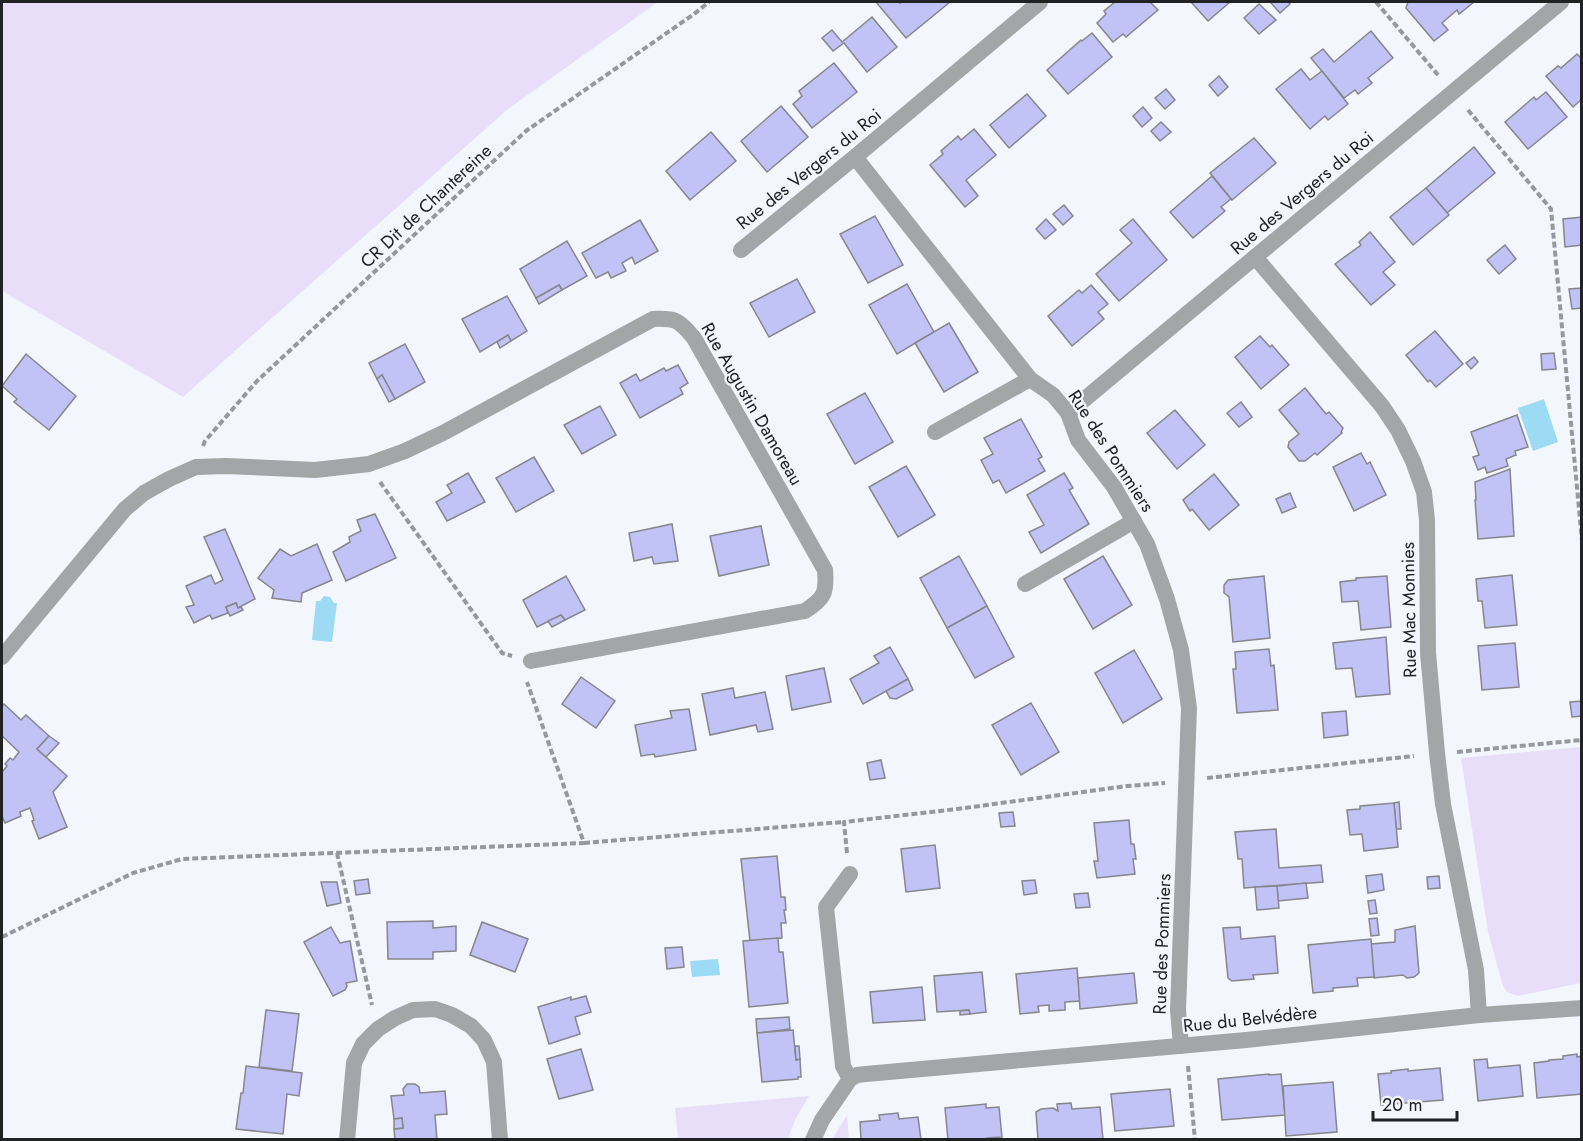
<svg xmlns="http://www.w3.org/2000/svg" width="1583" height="1141" viewBox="0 0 1583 1141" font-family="Jost,sans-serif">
<rect width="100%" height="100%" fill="#f3f6fc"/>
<!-- green -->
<g fill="#e9defa">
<path d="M2 2H658L508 109 183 397 2 291Z"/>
<path d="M1581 747V983L1518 996 1507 992 1503 986 1488 932 1461 758Z"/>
<path d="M809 1096 795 1120 788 1139H678L675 1108Z"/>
<path d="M847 1115 849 1139H832Z"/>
</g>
<!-- water -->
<g fill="#9ddaf4">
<path d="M1544 399 1558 442 1533 451 1518 408Z"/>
<path d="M324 596 330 597 334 603H337L332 642 312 640 316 601H320Z"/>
<path d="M718 959 720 975 692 977 690 961Z"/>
</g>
<!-- building -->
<g fill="#c1c2f5" stroke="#86868c" stroke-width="1.5">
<path d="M876 2H899L900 3 902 2H950L906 38Z"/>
<path d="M1115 2H1150L1158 10 1126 37 1123 34 1113 42 1097 23 1106 14 1104 11Z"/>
<path d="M1191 2H1230L1208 21Z"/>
<path d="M1272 2H1288L1290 4 1280 13 1271 3Z"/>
<path d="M1408 2H1474L1459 14 1457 10 1442 23 1448 30 1434 41 1406 8Z"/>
<path d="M1259 4 1276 20 1259 34 1244 18Z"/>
<path d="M872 17 897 47 867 72 844 43 833 51 822 38 832 30 842 42Z"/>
<path d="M1371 31 1393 58 1368 78 1372 83 1358 94 1355 90 1344 98 1311 58 1323 49 1334 62Z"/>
<path d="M1092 33 1112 57 1068 94 1047 70 1081 40 1082 41Z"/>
<path d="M1577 54 1582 59V99L1573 107 1546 76 1558 66 1561 68Z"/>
<path d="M834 63 857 92 812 128 793 104 802 96 799 91Z"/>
<path d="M1301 69 1310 80 1322 71 1348 104 1328 120 1325 116 1310 129 1276 89Z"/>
<path d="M1219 76 1228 87 1218 96 1209 85Z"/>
<path d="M1166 89 1175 100 1165 109 1155 98Z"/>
<path d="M1546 92 1567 117 1528 149 1505 122 1534 97 1536 100Z"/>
<path d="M1027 94 1046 116 1009 148 990 125Z"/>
<path d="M781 106 808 137 767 172 741 141Z"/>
<path d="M1143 107 1152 118 1142 127 1133 116Z"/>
<path d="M1161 122 1171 132 1160 141 1151 131Z"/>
<path d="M974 129 996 155 966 180 978 196 965 207 930 165 943 154 941 151 958 136 961 140Z"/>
<path d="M711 132 736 161 690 200 666 171Z"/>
<path d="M1254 138 1276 163 1232 200 1210 173Z"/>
<path d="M1474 147 1495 173 1447 213 1426 188Z"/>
<path d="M1212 176 1231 199 1221 207 1225 211 1193 238 1170 212Z"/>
<path d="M1426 188 1449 215 1413 245 1390 217Z"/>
<path d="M1064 205 1073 216 1063 225 1053 214Z"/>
<path d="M875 216 903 265 868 283 840 234Z"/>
<path d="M1582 217V245L1565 247 1563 219Z"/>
<path d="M1046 219 1056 230 1045 239 1036 229Z"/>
<path d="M1133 219 1167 260 1119 301 1096 274 1132 243 1120 230Z"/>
<path d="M640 220 658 251 635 264 632 257 622 263 626 271 611 278 608 272 596 278 582 253Z"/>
<path d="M1370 232 1395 262 1383 272 1395 285 1371 305 1335 264 1361 245 1359 242Z"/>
<path d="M567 241 587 276 562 290 559 285 536 298 520 269Z"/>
<path d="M1505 245 1516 259 1499 274 1487 260Z"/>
<path d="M797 279 815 312 769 337 750 303Z"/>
<path d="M907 284 934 332 897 354 869 305Z"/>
<path d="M559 285 562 290 539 304 536 298Z"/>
<path d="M1091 285 1108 304 1098 312 1104 319 1072 346 1048 316 1079 290 1082 293Z"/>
<path d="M1582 288V308L1572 309 1569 289Z"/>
<path d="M507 296 527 331 511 341 508 335 480 352 462 319Z"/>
<path d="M949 323 978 372 944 392 915 343Z"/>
<path d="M1435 331 1463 364 1436 387 1430 380 1428 382 1406 355Z"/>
<path d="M508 335 511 341 500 348 497 342Z"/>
<path d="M1260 336 1270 347 1272 345 1289 365 1261 389 1235 357Z"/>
<path d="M405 344 425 382 395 399 382 375 377 379 369 363Z"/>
<path d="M1554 353 1556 369 1542 370 1541 354Z"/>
<path d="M26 354 76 396 49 430 14 402 17 399 2 386Z"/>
<path d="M1474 357 1478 362 1471 369 1466 363Z"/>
<path d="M678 365 688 383 680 388 683 394 640 418 620 383 636 374 640 381 664 368 666 371Z"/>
<path d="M382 375 395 399 389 402 377 379Z"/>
<path d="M1305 388 1326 414 1329 412 1343 428 1341 432 1342 433 1317 455 1315 453 1305 461H1299L1288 447 1289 442 1299 434 1279 410Z"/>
<path d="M865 393 893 442 855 464 827 414Z"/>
<path d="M1241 402 1252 417 1239 427 1227 413Z"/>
<path d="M600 406 616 435 582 454 564 425Z"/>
<path d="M1175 410 1205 445 1177 469 1147 433Z"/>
<path d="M1517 415 1528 447 1515 451 1516 455 1506 459 1508 466 1487 473 1485 467 1478 470 1473 457 1479 455 1471 432Z"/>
<path d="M1021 419 1042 457 1038 459 1045 471 1006 493 999 480 993 483 981 460 993 454 984 438Z"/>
<path d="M1361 453 1367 464 1370 462 1386 495 1354 511 1333 467Z"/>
<path d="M534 457 554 491 516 512 496 478Z"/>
<path d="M906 466 935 515 898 537 869 487Z"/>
<path d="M1510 469 1514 536 1478 539 1475 500H1476L1475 482Z"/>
<path d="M468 473 485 502 447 521 436 502 452 493 447 485Z"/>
<path d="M1064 473 1073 488 1069 490 1089 524 1041 553 1029 532 1044 525 1027 495Z"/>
<path d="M1214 474 1239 505 1209 530 1192 509 1190 511 1183 500Z"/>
<path d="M1290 493 1296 507 1282 513 1276 499Z"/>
<path d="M375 514 396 558 346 581 333 552 350 542 349 537 361 531 357 520Z"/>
<path d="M672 524 678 561 654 564 652 557 634 561 629 533Z"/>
<path d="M761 526 769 565 719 576 710 536Z"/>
<path d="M225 529 255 599 238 608 236 603 226 607 228 613 212 619 210 615 194 623 186 607 194 605 186 586 211 575 215 584 223 580 204 537Z"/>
<path d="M317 544 332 580 302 593 301 602 272 598 274 590 258 578 280 549 291 556Z"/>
<path d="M959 556 987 606 947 628 920 578Z"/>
<path d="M1103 556 1132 605 1093 629 1064 579Z"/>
<path d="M1512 575 1517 625 1485 628 1482 601H1478L1476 579Z"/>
<path d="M566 576 585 610 565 620 561 615 537 627 523 600Z"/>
<path d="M1264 576 1270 638 1233 642 1229 597 1224 593V585L1228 580Z"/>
<path d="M1387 576 1391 627 1361 630 1358 601 1342 602 1340 582 1356 580V578Z"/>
<path d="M236 603 238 608 241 607 243 610 230 616 226 607Z"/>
<path d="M987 606 1014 657 975 678 947 628Z"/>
<path d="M561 615 565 620 552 627 548 621Z"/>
<path d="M1386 637 1390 694 1356 697 1352 668 1336 669 1333 643Z"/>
<path d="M1515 643 1519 687 1482 690 1478 646Z"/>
<path d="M890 647 908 679 863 704 850 679 879 663 874 656Z"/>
<path d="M1269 649 1271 666 1274 665 1278 710 1237 713 1233 669H1236L1235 652Z"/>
<path d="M1134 650 1162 699 1123 723 1095 673Z"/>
<path d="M824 668 831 702 792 710 786 676Z"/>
<path d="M581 677 615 701 596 728 562 704Z"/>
<path d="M908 679 913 690 896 699 890 698 886 691Z"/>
<path d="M733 688 735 698 765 692 773 729 758 732 756 725 710 735 702 694Z"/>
<path d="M1582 701V716L1572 717 1570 702Z"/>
<path d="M1031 703 1059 752 1021 775 992 725Z"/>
<path d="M4 704 21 720 26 715 49 736 37 749 67 776 53 792 67 827 39 839 32 821 34 820 30 808 20 812 21 816 5 823 2 816V772L7 766 5 764 10 758 13 760 19 752 2 736V706Z"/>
<path d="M689 709 696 750 655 757 654 754 641 756 635 725 672 718 670 711Z"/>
<path d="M1346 711 1348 735 1324 738 1322 713Z"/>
<path d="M49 736 59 743 46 757 37 749Z"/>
<path d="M881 760 885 778 870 780 867 763Z"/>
<path d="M1399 802 1401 829H1396L1394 803Z"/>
<path d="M1394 803 1398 847 1364 851 1362 834 1350 835 1347 810 1360 809V806Z"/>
<path d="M1013 812 1015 826 1001 827 999 813Z"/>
<path d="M1129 820 1131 844H1134L1136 859H1133L1135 874 1097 878 1094 861H1098L1094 823Z"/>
<path d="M1276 829 1279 868 1321 865 1323 882 1244 888 1242 859H1238L1235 832Z"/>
<path d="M935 845 940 888 906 892 901 849Z"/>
<path d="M777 856 781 897H785L786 910H784L786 923H781L782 938 750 941 741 859Z"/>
<path d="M1382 874 1384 890 1368 893 1366 876Z"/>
<path d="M1439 876 1440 888 1428 889 1427 877Z"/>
<path d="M368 879 370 893 356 895 354 881Z"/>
<path d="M1035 880 1037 893 1024 895 1022 881Z"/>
<path d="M321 882H337L341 903 327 906Z"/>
<path d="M1306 883 1308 898 1278 901 1277 886Z"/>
<path d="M1277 886 1279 908 1257 910 1255 887Z"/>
<path d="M1088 893 1090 907 1076 908 1074 894Z"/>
<path d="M1375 900 1377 913 1370 914 1368 901Z"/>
<path d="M1377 918 1379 935 1371 936 1369 919Z"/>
<path d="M433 921V928L456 926V951L433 952V959H388L387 922Z"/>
<path d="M482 922 528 939 515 972 470 955Z"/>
<path d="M1415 926 1419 973 1414 977 1407 978 1403 975 1374 978 1371 944 1395 942V930Z"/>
<path d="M331 927 340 943 350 941 357 981 346 983 347 986 345 990 333 996 304 942Z"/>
<path d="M1240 927 1241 939 1275 936 1278 973 1253 975 1254 979 1232 981 1228 978 1223 928Z"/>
<path d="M778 938 779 952H783L788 1003 749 1007 743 941Z"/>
<path d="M1371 939 1374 977 1357 978 1358 986 1333 988V991L1313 993 1308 945Z"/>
<path d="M682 947 684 967 667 969 665 948Z"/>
<path d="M1077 968 1080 1001 1065 1002V1010L1049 1011V1005L1038 1006 1039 1012 1020 1014 1016 974Z"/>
<path d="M982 972 986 1012 970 1014 969 1010 937 1012 934 976Z"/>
<path d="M1134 973 1137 1003 1080 1009 1078 978Z"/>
<path d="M922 987 925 1020 873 1023 870 992Z"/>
<path d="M586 996 591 1012 575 1017 580 1034 549 1044 538 1007 571 997V1000Z"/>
<path d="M266 1010 299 1014 292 1071 259 1067Z"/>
<path d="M969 1010 970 1014 960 1015V1011Z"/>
<path d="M789 1017 790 1029 757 1033 756 1019Z"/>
<path d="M793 1030 796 1060 800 1059 801 1077H798V1079L762 1082 757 1033Z"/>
<path d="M795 1046H799L800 1059 796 1060Z"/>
<path d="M581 1049 593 1090 559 1099 547 1059Z"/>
<path d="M1577 1054V1057L1582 1056V1094L1537 1098 1534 1063 1549 1061V1060L1563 1059V1056Z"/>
<path d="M1487 1059 1488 1068 1520 1065 1523 1096 1478 1101 1474 1060Z"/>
<path d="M246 1066 302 1073 299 1096 287 1094 283 1134 236 1129 241 1093H243Z"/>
<path d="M1440 1068 1443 1100 1381 1105 1378 1074 1391 1073V1071L1408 1069V1071Z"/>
<path d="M1269 1074V1075L1281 1074 1285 1115 1222 1120 1218 1079Z"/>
<path d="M1333 1082 1337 1132 1286 1136 1283 1086Z"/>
<path d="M407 1084H415L419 1087 420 1093 445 1091 447 1114 435 1115 437 1140H395L394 1129 403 1128 402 1118 394 1119 391 1096 404 1095 403 1089Z"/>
<path d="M1170 1089 1174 1126 1115 1131 1111 1094Z"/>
<path d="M1071 1103 1072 1109 1100 1107 1103 1140H1038L1036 1112 1041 1109 1053 1108 1058 1111 1057 1104Z"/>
<path d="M986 1104V1108L999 1107 1002 1137 987 1138V1140H948L945 1108Z"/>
<path d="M898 1113 899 1119 918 1117 921 1140H861L860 1122 880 1120 879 1115Z"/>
<path d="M402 1118 403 1128 394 1129V1119Z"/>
</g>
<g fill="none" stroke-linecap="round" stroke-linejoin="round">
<!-- path -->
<g stroke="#95989c" stroke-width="4" stroke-dasharray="6 3" stroke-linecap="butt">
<path d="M1376 2 1438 75"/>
<path d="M1468 110 1551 209 1582 541"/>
<path d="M203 446 205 441 257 381 526 131 694 14 709 2"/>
<path d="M380 482 502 653 512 656"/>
<path d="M1457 752 1582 740"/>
<path d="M1207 778 1414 756"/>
<path d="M584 843 843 822"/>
<path d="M337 853 372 1005"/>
<path d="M847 853 844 822 957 809 1127 786 1165 783"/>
<path d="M2 937 133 873 182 859 584 843 527 682"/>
<path d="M1188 1066 1195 1140"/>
</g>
<!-- service -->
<g stroke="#a3a5a7" stroke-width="16">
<path d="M935 432 1030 379"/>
<path d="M1025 584 1134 521"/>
</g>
<!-- minor -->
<g stroke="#a3a5a7" stroke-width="16">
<path d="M855 157 1030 379 1053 395 1068 413 1078 440 1114 487 1147 544 1167 599 1181 650 1189 708 1178 1010 1181 1046"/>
<path d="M741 250 855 157 1040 2"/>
<path d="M1255 257 1382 406 1398 430 1413 461 1424 492 1427 520 1428 653 1437 753 1443 804 1476 970 1479 1015"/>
<path d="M1068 413 1561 2"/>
<path d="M2 657 125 509 144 493 169 479 196 467 226 466 315 470 369 464 405 451 443 433 653 319C676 318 679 320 694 338L825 570C827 594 824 598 805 611L531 661"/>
<path d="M850 874 826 907 843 1066 850 1079"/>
<path d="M347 1140 354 1063 363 1044 378 1029 395 1018 413 1010 435 1009 452 1015 471 1026 484 1040 494 1062 500 1140"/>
<path d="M813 1140 822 1120 850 1079 857 1075 866 1074 1246 1040 1479 1015 1582 1008"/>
</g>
</g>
<g text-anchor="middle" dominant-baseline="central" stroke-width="4.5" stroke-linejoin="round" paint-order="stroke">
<!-- street labels -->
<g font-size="18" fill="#212224" stroke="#f3f6fc">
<text transform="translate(809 169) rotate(-39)">Rue des Vergers du Roi</text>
<text transform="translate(1302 193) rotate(-40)">Rue des Vergers du Roi</text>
<text transform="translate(426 206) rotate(-43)">CR Dit de Chantereine</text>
<text transform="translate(752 404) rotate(60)">Rue Augustin Damoreau</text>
<text transform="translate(1111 451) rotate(57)">Rue des Pommiers</text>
<text transform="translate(1409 610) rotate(-91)">Rue Mac Monnies</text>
<text transform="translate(1162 944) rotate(-88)">Rue des Pommiers</text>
<text transform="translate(1250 1019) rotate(-6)">Rue du Belvédère</text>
</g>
</g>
<!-- border -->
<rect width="1583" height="1141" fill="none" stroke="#212224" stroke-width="6"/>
<!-- scale -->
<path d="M1373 1111v9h84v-9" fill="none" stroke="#212224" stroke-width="3"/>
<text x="1382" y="1111" font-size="18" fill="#212224" stroke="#f3f6fc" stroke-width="4.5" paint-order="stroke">20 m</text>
</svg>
